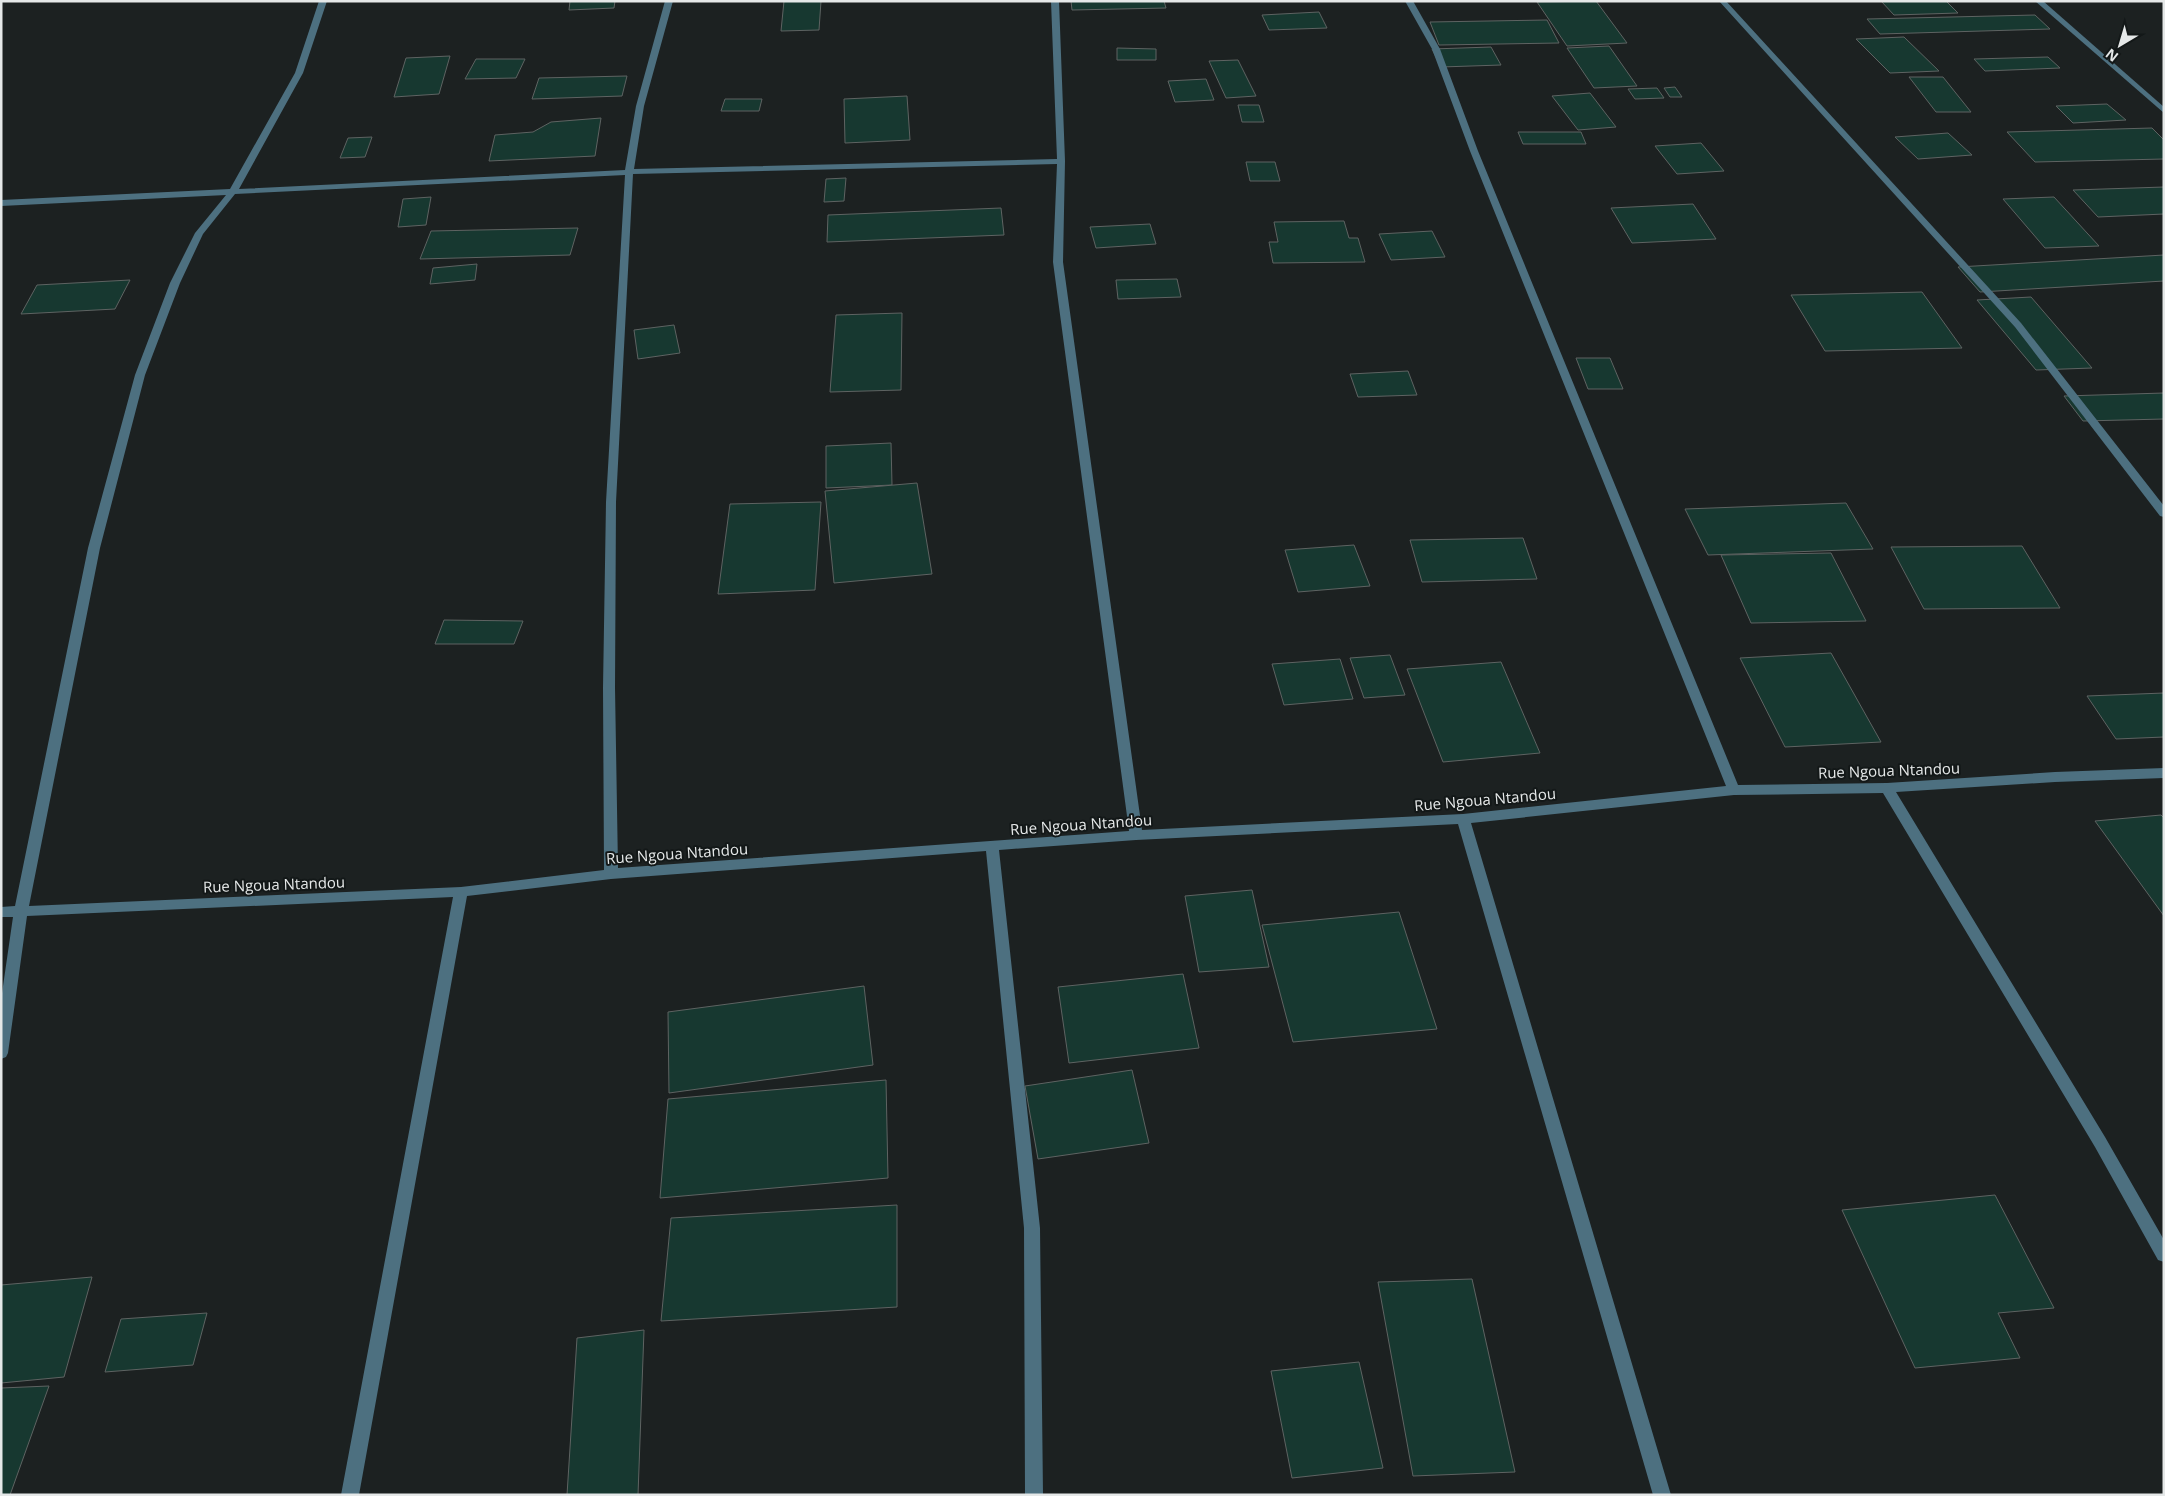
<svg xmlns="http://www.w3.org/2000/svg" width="2165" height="1496" viewBox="0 0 2165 1496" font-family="'Open Sans',sans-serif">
<rect width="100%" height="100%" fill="#1c2121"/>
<!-- building -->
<g fill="#173830" stroke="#5e6362">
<path d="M570 1H615L614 8 569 10Z"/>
<path d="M784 1H821L819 30 781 31Z"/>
<path d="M1071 1H1164L1166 8 1072 10Z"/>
<path d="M1596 1 1627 43 1567 46 1537 2Z"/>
<path d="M1881 1H1946L1958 13 1894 15Z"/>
<path d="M1319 12 1327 28 1269 30 1262 15Z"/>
<path d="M2035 15 2050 29 1880 34 1867 19Z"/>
<path d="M1547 20 1559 43 1439 45 1430 22Z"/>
<path d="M1904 37 1939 71 1890 73 1856 39Z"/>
<path d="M1609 46 1637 86 1594 88 1567 48Z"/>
<path d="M1491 47 1501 65 1441 67 1432 49Z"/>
<path d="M1117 48 1156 49V60H1117Z"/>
<path d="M450 56 439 94 394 97 406 58Z"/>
<path d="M2048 57 2060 68 1985 71 1974 59Z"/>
<path d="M476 59H525L516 78 465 79Z"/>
<path d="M1238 60 1256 96 1226 98 1209 61Z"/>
<path d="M627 76 622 96 532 99 539 78Z"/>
<path d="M1909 77H1943L1971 112H1936Z"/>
<path d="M1206 79 1214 100 1175 102 1168 81Z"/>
<path d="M1675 87 1682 97H1670L1664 88Z"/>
<path d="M1657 88 1664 98 1635 99 1628 89Z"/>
<path d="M1590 93 1616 127 1578 130 1552 96Z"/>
<path d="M907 96 910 140 845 143 844 99Z"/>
<path d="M725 99H762L759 111H721Z"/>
<path d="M2107 104 2126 120 2073 123 2056 106Z"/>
<path d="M1238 105H1259L1264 122H1242Z"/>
<path d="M601 118 595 156 489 161 495 135 533 132 551 122Z"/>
<path d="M2152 128 2164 140V159L2035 162 2007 132Z"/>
<path d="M1518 132H1581L1586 144H1523Z"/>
<path d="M1948 133 1972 155 1918 159 1895 137Z"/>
<path d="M372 137 365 157 340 158 348 138Z"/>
<path d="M1701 143 1724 171 1677 174 1655 146Z"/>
<path d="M1246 162H1275L1280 181H1250Z"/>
<path d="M846 178 844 201 824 202 826 179Z"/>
<path d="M2164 187V214L2098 217 2073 190Z"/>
<path d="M431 197 426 225 398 227 403 199Z"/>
<path d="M2054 197 2099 246 2045 248 2003 199Z"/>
<path d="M1693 204 1716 239 1632 243 1611 208Z"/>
<path d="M1001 208 1004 235 827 242 828 215Z"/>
<path d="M1344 221 1349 238H1358L1365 262 1273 263 1269 242H1278L1274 222Z"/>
<path d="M1150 224 1156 244 1096 248 1090 227Z"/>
<path d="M578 228 570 255 420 259 431 231Z"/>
<path d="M1432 231 1445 257 1391 260 1379 234Z"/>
<path d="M2164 255V281L1980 292 1958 267Z"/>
<path d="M477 264 475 280 430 284 433 268Z"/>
<path d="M1177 279 1181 297 1118 299 1116 280Z"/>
<path d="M130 280 115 309 21 314 37 285Z"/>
<path d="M1922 292 1962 348 1825 351 1791 295Z"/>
<path d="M2031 297 2092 368 2036 370 1977 300Z"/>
<path d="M902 313 901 390 830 392 836 315Z"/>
<path d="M674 325 680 353 638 359 634 330Z"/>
<path d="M1576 358H1610L1623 389H1588Z"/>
<path d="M1408 371 1417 395 1358 397 1350 374Z"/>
<path d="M2164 393V419L2083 421 2064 396Z"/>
<path d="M891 443 892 485 826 488V446Z"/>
<path d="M917 483 932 574 834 583 825 491Z"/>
<path d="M821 502 815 590 718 594 730 504Z"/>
<path d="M1846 503 1873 549 1708 555 1685 509Z"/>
<path d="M1523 538 1537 579 1422 582 1410 540Z"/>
<path d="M1354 545 1370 586 1298 592 1285 550Z"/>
<path d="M2022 546 2060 608 1924 609 1891 547Z"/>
<path d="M1831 553 1866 621 1751 623 1721 555Z"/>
<path d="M444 620 523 621 514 644H435Z"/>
<path d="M1831 653 1881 742 1785 747 1740 658Z"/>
<path d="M1390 655 1405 695 1364 698 1350 658Z"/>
<path d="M1340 659 1353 699 1284 705 1272 664Z"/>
<path d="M1501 662 1540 753 1443 762 1407 669Z"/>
<path d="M2164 693V737L2116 739 2087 696Z"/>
<path d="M2161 815 2164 818V916L2095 821Z"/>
<path d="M1252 890 1269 967 1199 972 1185 896Z"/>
<path d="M1399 912 1437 1029 1293 1042 1262 925Z"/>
<path d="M1183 974 1199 1048 1069 1063 1058 987Z"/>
<path d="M864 986 873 1065 669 1093 668 1012Z"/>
<path d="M1132 1070 1149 1143 1038 1159 1025 1086Z"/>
<path d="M886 1080 888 1178 660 1198 668 1099Z"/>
<path d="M1995 1195 2054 1308 1998 1313 2020 1358 1915 1368 1842 1210Z"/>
<path d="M897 1205V1307L661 1321 671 1218Z"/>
<path d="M92 1277 64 1377 1 1383V1285Z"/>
<path d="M1472 1279 1515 1472 1413 1476 1378 1282Z"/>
<path d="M207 1313 193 1365 105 1372 121 1319Z"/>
<path d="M644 1330 638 1495H567L577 1338Z"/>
<path d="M1359 1362 1383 1468 1292 1478 1271 1371Z"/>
<path d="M49 1386 10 1495H1V1388Z"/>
</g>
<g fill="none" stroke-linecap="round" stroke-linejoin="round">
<!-- minor -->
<g fill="#4d7080" fill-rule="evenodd">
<path d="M319 1H327L303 73 239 189 625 170 636 106 665 1H673L644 106 634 169 1057 159 1051 1H1059L1065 161 1063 262 1142 830 1463 814 1726 786 1470 151 1432 49 1405 1H1413L1440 49 1478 151 1738 785 1887 783 2055 772 2164 768V778L2055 782 1896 792 2105 1137 2164 1240V1262L2158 1260 2095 1147 1883 793 1734 795 1471 823 1671 1495H1653L1458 824 1136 840 999 850 1040 1228 1043 1495H1025L1024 1228 986 851 611 879 467 896 359 1495H341L453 897 27 916 8 1053 6 1057 1 1059V1000L13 917H1V907L15 906 88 548 135 375 170 283 195 233 226 195 1 206V200L230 189 295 73ZM1057 164 1053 262 1129 831 618 868 615 688 616 502 633 174ZM625 175 606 502 603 688 604 870 461 887 29 906 100 548 145 375 180 283 203 234 235 194Z"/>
<path d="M1719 1H1726L2021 323 2164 506V517L2160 516 2015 327Z"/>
<path d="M2035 1H2043L2164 107V113Z"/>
</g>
</g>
<g text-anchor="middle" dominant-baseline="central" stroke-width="4" stroke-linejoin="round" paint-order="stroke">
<!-- street labels -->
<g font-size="15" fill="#e5e8e8" stroke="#131818">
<text transform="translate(1889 770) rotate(-2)">Rue Ngoua Ntandou</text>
<text transform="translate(1485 799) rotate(-5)">Rue Ngoua Ntandou</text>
<text transform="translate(1081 824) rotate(-4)">Rue Ngoua Ntandou</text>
<text transform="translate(677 853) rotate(-4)">Rue Ngoua Ntandou</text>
<text transform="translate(274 884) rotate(-2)">Rue Ngoua Ntandou</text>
</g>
</g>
<!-- border -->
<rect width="2165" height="1496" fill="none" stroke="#e5e8e8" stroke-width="5"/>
<!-- north arrow -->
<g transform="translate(2120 45) rotate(218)" stroke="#131818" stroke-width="4" paint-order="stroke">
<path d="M0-4L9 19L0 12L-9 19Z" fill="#e5e8e8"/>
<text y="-8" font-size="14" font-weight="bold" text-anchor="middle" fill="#e5e8e8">N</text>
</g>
</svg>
